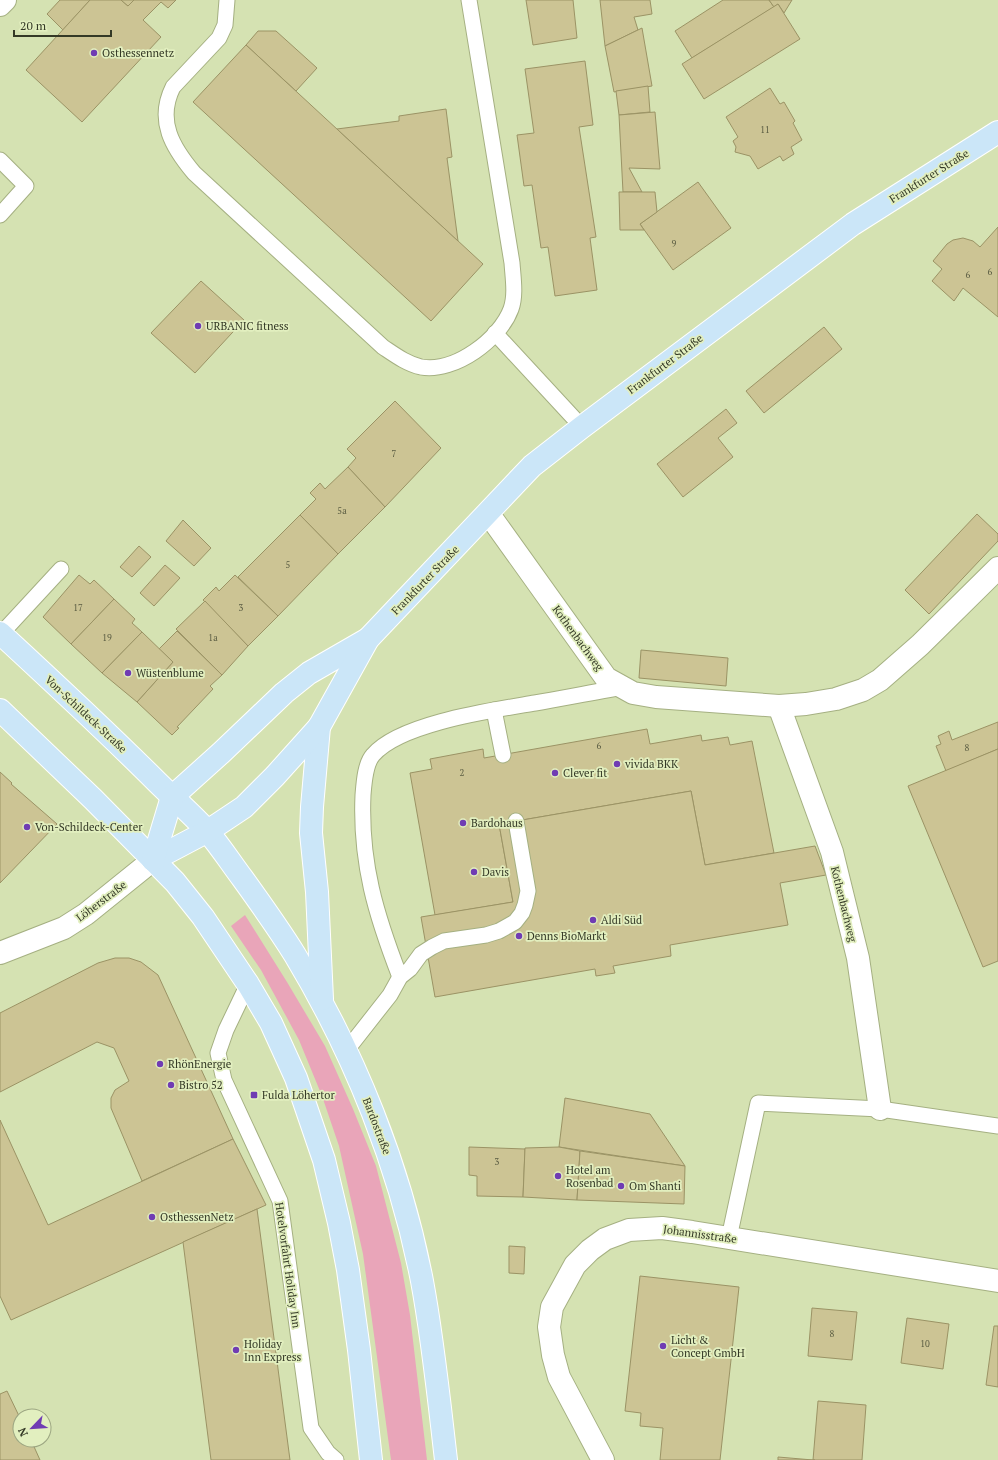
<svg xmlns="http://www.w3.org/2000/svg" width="998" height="1460" viewBox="0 0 998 1460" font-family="'PT Serif',serif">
<rect width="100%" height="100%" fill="#d5e2b2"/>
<!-- green -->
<path fill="#e9a5b9" d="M245 915 287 982 325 1046 353 1109 376 1166 401 1263 410 1315 427 1460H391L363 1254 339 1146 322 1096 299 1040 261 970 231 926Z"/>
<!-- building -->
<g fill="#ccc494" stroke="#9b9365">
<path d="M60 0H90L63 30 47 14Z"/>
<path d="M90 0H121L128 6 134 0H176L168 8 161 2 143 20 161 37 82 122 26 70Z"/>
<path d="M121 0H134L128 6Z"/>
<path d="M526 0H573L577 38 533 45Z"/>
<path d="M600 0H650L652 14 634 17 638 30 605 46Z"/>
<path d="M723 0H769L774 7 692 58 675 31Z"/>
<path d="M769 0H792L784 13 778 4 774 7Z"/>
<path d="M778 4 800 39 704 99 682 64Z"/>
<path d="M642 28 652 86 614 92 605 46Z"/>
<path d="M258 31H276L317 68 296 91 246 45Z"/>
<path d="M246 45 483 264 431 321 193 102Z"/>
<path d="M585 61 593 125 579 127 596 237 590 238 597 290 555 296 548 247 541 248 532 185 524 186 517 135 534 133 525 69Z"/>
<path d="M648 86 650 112 619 115 616 91Z"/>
<path d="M770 88 780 104 784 102 795 121 793 123 802 140 791 147 794 154 783 161 780 156 758 169 750 156 735 152 736 147 733 141 738 137 726 117Z"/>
<path d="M446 109 452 157 447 158 458 241 337 129 399 121V116Z"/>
<path d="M655 112 660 169 629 168 642 192H623L619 115Z"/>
<path d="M698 182 731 228 673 270 640 224Z"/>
<path d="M619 192H655L657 212 640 224 644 230H620Z"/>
<path d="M998 227V317L963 288 954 301 932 281 942 269 933 261 947 244 953 240 963 238 973 241 980 247Z"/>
<path d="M201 281 244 320 195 373 151 333Z"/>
<path d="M824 327 842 349 764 413 746 391Z"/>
<path d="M395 401 441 448 385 507 348 467 356 458 347 449Z"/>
<path d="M726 409 737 423 718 438 733 457 683 497 657 464Z"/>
<path d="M348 467 385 507 338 554 300 515 316 499 310 493 320 483 325 489Z"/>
<path d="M977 514 998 534V541L929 614 905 590Z"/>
<path d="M300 515 338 554 278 616 238 577Z"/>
<path d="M183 520 211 548 194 566 166 541Z"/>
<path d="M139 546 151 557 132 577 120 567Z"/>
<path d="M165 565 180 578 154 606 140 593Z"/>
<path d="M79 575 90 584 94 580 114 599 71 644 43 617Z"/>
<path d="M235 575 278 616 248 646 203 600 216 587 219 591Z"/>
<path d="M114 599 135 619 132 623 142 632 102 673 71 644Z"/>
<path d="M205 601 248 646 222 675 176 629Z"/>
<path d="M177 631 222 675 210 686 213 689 177 727 179 728 172 735 137 702 173 662 159 649Z"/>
<path d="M142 632 173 662 137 702 102 673Z"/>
<path d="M641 650 728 658 726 686 639 678Z"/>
<path d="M998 722V749L946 771 936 746 941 744 938 736 949 731 952 740Z"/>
<path d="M647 729 650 744 701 735 702 741 728 737 730 745 752 741 774 853 705 865 691 791 499 824 513 902 435 915 410 773 432 769 430 759 483 749 484 758Z"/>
<path d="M998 749V961L983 967 908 786Z"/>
<path d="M0 772 12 783 11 784 57 824 0 883Z"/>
<path d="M691 791 705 865 815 846 826 875 780 883 788 925 670 945 671 956 613 966 615 973 596 976 595 969 435 997 421 917 513 902 499 824Z"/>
<path d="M115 958H129L141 962 158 975 233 1139 142 1181 111 1108V1098L115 1090 129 1081 114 1048 97 1042 0 1092V1013L98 963Z"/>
<path d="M565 1098 650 1114 685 1166 559 1147Z"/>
<path d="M0 1120 48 1225 233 1139 266 1205 11 1320 0 1296Z"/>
<path d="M469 1147 525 1149 523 1197 477 1196V1176L469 1175Z"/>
<path d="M559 1147 580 1151 577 1200 523 1197 525 1148Z"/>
<path d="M580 1151 685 1166 684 1204 577 1200Z"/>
<path d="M257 1209 290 1460H211L183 1242Z"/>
<path d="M509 1246 525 1247 524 1274 509 1273Z"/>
<path d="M640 1276 739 1287 720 1460H660L663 1428 640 1426 641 1413 625 1411Z"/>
<path d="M812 1308 857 1312 852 1360 808 1356Z"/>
<path d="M907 1318 949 1324 943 1369 901 1363Z"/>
<path d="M994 1326H998V1387L986 1385Z"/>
<path d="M7 1391 20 1418V1440H31L40 1460H0V1394Z"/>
<path d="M818 1401 866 1405 862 1460H813Z"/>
<path d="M778 1457 813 1460H815H778Z"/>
</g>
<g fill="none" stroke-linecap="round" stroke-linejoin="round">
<!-- lane casing -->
<g stroke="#a5b082" stroke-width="17">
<g id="lane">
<path d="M227 0 225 25 219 38 173 87C156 121 173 148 194 173L383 347C395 355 407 364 421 367 455 373 500 339 511 309 516 295 513 278 512 263L469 0"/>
<path d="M0 160 26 186 0 215"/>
<path d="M495 333 582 427"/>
<path d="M1 634 61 569"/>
<path d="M494 710 503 755"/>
<path d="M400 977C376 915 360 863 363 795 364 783 365 764 373 755 400 723 494 710 535 703 564 698 594 692 624 687"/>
<path d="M248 984 226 1030 218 1053 224 1080 280 1201 311 1428 328 1453 336 1460"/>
<path d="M346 1051 390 995 400 977 410 969 421 954 432 947 444 941 486 935 499 931 515 922 522 913 525 905 528 891 516 821"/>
<path d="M729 1238 758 1103 880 1109 998 1126"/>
</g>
</g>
<!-- street casing -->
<g stroke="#a5b082" stroke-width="24">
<g id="street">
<path d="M0 5 5 0"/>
<path d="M488 513 606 678 633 693 656 697 779 706 806 704 836 699 863 690 880 680 920 645 998 568"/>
<path d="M779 706 832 852 858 958 880 1109"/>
<path d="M0 953 64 928 86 914 153 860"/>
</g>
</g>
<!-- secondary casing -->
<g stroke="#a5b082" stroke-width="24">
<path id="secondary" d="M603 1460 559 1377 553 1355 549 1327 552 1307 575 1265 590 1250 605 1239 629 1230 662 1228 692 1232 998 1281"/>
</g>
<!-- primary casing -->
<g stroke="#fff" stroke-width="24">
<g id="primary">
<path d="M0 633C52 681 105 730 156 781 173 798 192 814 208 832 220 846 231 863 243 879 261 904 279 929 295 955 355 1055 400 1167 422 1281 433 1340 439 1400 446 1460"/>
<path d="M0 710 93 799 175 882 203 917 248 984 271 1023 296 1078 324 1160 339 1223 348 1270 359 1350 371 1460"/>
<path d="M319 727 312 807 311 833 317 892 322 999"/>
<path d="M172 797 221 753 284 693 309 673 368 639"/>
<path d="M153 860 208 831 244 807 275 776 319 727 368 639 532 466 582 427 853 224 998 132"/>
<path d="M153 860 172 797"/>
</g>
</g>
<!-- lane -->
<use href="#lane" stroke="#fff" stroke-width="15"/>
<!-- street -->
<use href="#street" stroke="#fff" stroke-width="22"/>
<!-- secondary -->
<use href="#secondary" stroke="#fff" stroke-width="22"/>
<!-- primary -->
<use href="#primary" stroke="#cbe6f8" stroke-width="22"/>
</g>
<!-- markers -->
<g fill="#703cb3" stroke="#e2efbf" stroke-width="1.5">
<circle cx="94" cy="53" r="4"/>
<circle cx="198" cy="326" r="4"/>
<circle cx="128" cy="673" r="4"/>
<circle cx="617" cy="764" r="4"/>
<circle cx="555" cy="773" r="4"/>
<circle cx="463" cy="823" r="4"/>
<circle cx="27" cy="827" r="4"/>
<circle cx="474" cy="872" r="4"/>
<circle cx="593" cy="920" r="4"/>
<circle cx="519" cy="936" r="4"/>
<circle cx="160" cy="1064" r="4"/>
<circle cx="171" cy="1085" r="4"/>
<rect x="250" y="1091" width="8" height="8" rx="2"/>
<circle cx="558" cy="1176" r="4"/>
<circle cx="621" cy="1186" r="4"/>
<circle cx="152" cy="1217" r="4"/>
<circle cx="663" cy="1346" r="4"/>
<circle cx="236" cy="1350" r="4"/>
</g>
<g text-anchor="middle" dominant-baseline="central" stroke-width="3.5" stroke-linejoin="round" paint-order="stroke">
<!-- number labels -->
<g font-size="9" fill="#5a5c42">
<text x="765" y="130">11</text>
<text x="674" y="244">9</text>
<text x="990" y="272">6</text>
<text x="968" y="275">6</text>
<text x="394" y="454">7</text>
<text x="342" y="511">5a</text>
<text x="288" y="565">5</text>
<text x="78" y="608">17</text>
<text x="241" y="608">3</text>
<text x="107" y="638">19</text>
<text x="213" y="638">1a</text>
<text x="599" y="746">6</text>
<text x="967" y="748">8</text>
<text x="462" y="773">2</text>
<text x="497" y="1162">3</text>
<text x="832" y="1334">8</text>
<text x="925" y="1344">10</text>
</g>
<!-- poi labels -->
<g font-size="11" fill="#343926" stroke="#e2efbf" text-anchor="start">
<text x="102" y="53">Osthessennetz</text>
<text x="206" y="326">URBANIC fitness</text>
<text x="136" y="673">Wüstenblume</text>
<text x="625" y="764">vivida BKK</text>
<text x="563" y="773">Clever fit</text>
<text x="471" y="823">Bardohaus</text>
<text x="35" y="827">Von-Schildeck-Center</text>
<text x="482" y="872">Davis</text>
<text x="601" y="920">Aldi Süd</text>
<text x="527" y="936">Denns BioMarkt</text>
<text x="168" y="1064">RhönEnergie</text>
<text x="179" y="1085">Bistro 52</text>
<text x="262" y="1095">Fulda Löhertor</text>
<text x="566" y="1170">Hotel am<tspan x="566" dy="13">Rosenbad</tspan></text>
<text x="629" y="1186">Om Shanti</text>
<text x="160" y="1217">OsthessenNetz</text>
<text x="671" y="1340">Licht &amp;<tspan x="671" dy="13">Concept GmbH</tspan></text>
<text x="244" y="1344">Holiday<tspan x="244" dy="13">Inn Express</tspan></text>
</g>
<!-- street labels -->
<g font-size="11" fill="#343926" stroke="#e2efbf">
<text transform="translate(929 176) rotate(-32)">Frankfurter Straße</text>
<text transform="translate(665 364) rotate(-37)">Frankfurter Straße</text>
<text transform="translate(425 580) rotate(-46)">Frankfurter Straße</text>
<text transform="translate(578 638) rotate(54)">Kothenbachweg</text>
<text transform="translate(86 714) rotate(43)">Von-Schildeck-Straße</text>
<text transform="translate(101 901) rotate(-37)">Löherstraße</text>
<text transform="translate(844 904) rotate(76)">Kothenbachweg</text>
<text transform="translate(377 1126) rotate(69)">Bardostraße</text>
<text transform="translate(700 1234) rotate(8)">Johannisstraße</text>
<text transform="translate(288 1265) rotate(82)">Hotelvorfahrt Holiday Inn</text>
</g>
</g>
<!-- north arrow -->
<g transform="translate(32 1428) rotate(245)"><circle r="19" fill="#e2efbf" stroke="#9ca682"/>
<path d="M0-3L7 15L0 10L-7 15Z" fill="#703cb3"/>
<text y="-6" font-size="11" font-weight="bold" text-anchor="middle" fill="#343926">N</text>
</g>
<!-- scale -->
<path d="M14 30v6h97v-6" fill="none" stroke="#343926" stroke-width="2"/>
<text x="20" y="30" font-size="12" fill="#343926" stroke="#e2efbf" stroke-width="3" paint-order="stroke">20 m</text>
</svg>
